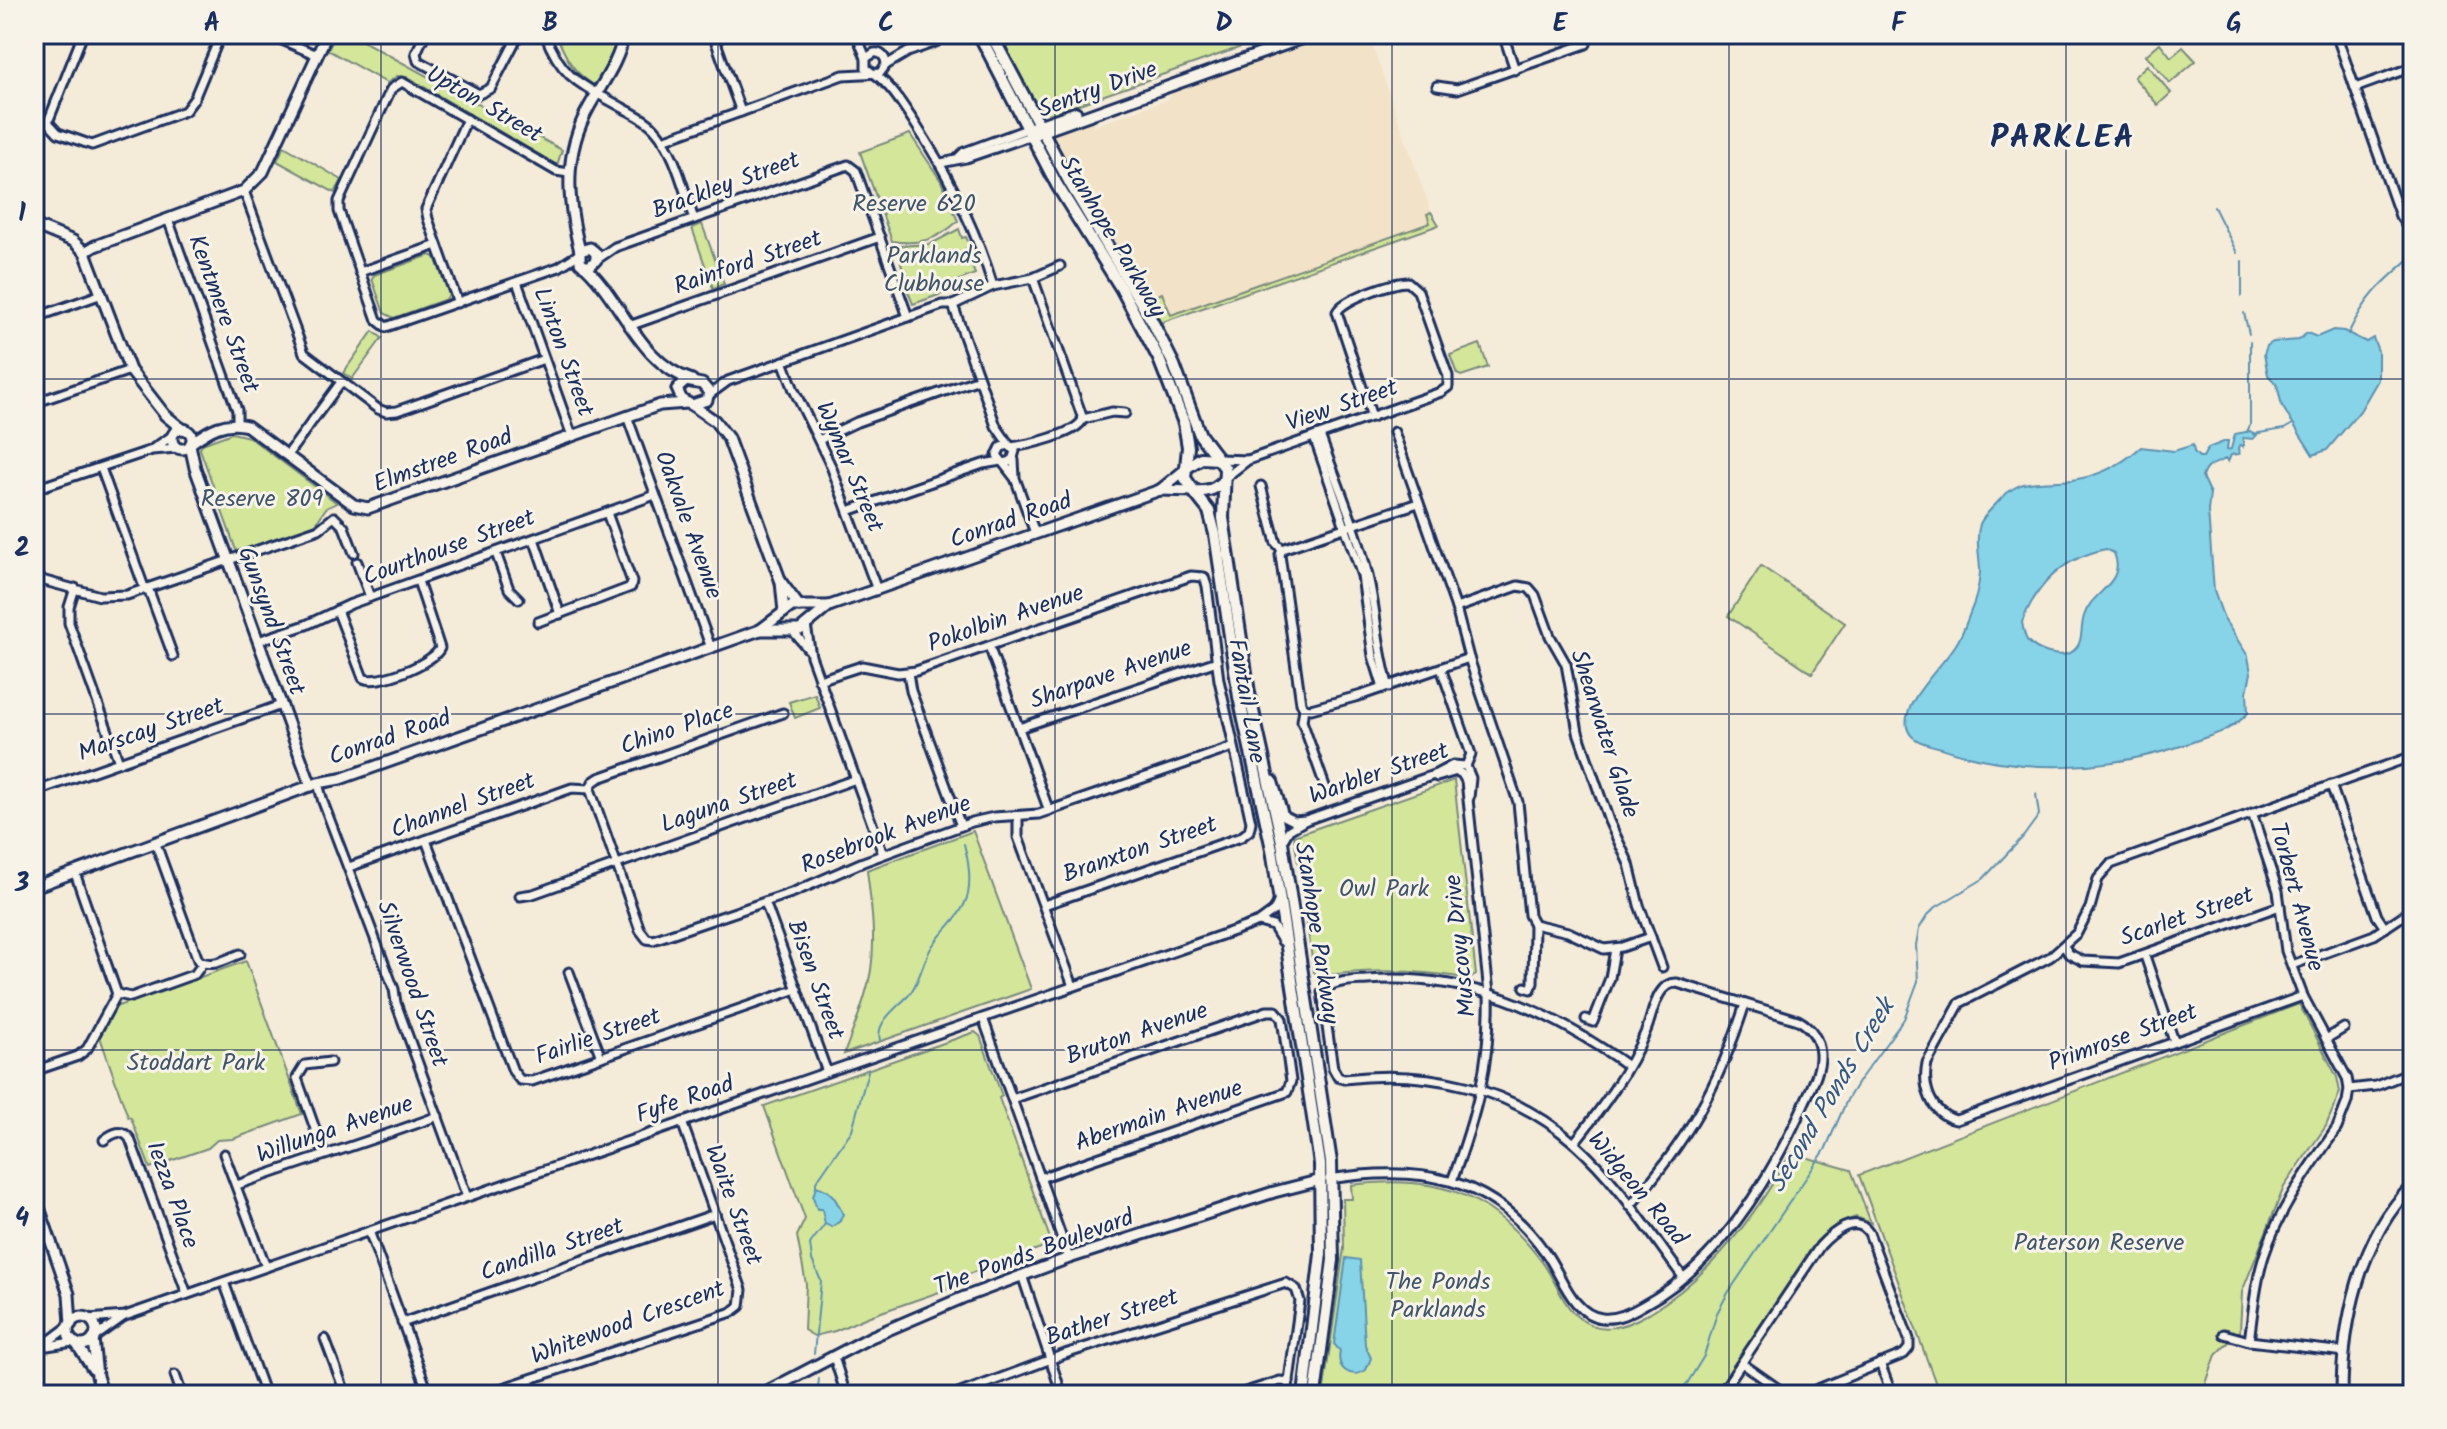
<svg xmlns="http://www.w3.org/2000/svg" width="2447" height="1429" viewBox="0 0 2447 1429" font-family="Kalam,sans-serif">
<rect width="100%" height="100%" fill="#f5ebd9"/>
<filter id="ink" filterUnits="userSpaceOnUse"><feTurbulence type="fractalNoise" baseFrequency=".0125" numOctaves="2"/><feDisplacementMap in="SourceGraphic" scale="16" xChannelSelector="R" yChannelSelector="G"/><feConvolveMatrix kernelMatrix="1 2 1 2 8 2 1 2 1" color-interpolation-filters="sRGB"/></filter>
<g filter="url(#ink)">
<!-- built -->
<path fill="#f2e2c7" d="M1327 34H1345L1350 38 1368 34 1431 212 1427 214 1430 222 1171 315 1153 309V302L1141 282 1090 205 1084 203 1049 136 1050 133 1089 118 1095 119 1092 127 1169 99 1173 91 1207 79 1213 73 1281 54Z"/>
<!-- green -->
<g fill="#d4e69a" stroke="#788a7c" stroke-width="2">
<path d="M336 34H350L562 150 557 165 407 77 397 76 387 83 328 50Z"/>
<path d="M556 34H618L612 56 598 84H592C572 71 565 56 556 34Z"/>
<path d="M1001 34H1267L1241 47 1051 114C1028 106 1011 55 1001 34Z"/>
<path d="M2160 43 2171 57 2183 47 2196 61 2170 83 2146 55Z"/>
<path d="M2147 65 2171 93 2158 105 2134 77Z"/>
<path d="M910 134 941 181 958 221C938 240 918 245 892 241L860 152Z"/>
<path d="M284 146 342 180 335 193 277 161Z"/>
<path d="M1431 212 1439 225 1160 323 1153 309V298L1162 293 1171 315 1430 223 1427 214Z"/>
<path d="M702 224 724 284 713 288 692 228Z"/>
<path d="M959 229 962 238 966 237 970 247 965 249 975 274 957 281 959 288 913 304 906 286 911 284 906 270 903 271 897 246 931 244Z"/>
<path d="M430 255 435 257 449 295 446 299 394 318 384 313 372 279 374 275Z"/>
<path d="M373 331 382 338 352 379 343 373Z"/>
<path d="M1480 344 1488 367 1461 376 1457 374 1450 355Z"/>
<path d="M232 433 249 437 337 503 326 508 315 525 237 553 200 449 202 444Z"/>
<path d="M1761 566 1845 623 1812 673 1728 616Z"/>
<path d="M815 694 820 708 795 718 789 702Z"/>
<path d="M1454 780 1476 975 1469 979C1418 969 1370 969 1319 976L1314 972 1294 836Z"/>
<path d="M973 831 1031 989 844 1054C854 1027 866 999 871 970 876 937 871 903 867 870Z"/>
<path d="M246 961 302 1114 233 1139 217 1140 208 1148 150 1168 131 1118 128 1117 100 1037 115 1007Z"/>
<path d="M2299 1004 2337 1077 2340 1092 2326 1126 2284 1187 2242 1292 2240 1331 2216 1355 2202 1395H1940L1859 1175Z"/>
<path d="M975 1032 980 1036 1002 1096 999 1098 1052 1244 949 1281 948 1289 867 1317 835 1331 814 1336 804 1330 806 1284 797 1236 805 1219 764 1106Z"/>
<path d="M1791 1153 1851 1170 1871 1223 1856 1217C1836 1224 1823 1234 1810 1250L1751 1342 1713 1395H1323L1344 1248 1343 1199H1352L1351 1185C1436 1174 1490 1192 1542 1262 1555 1279 1562 1304 1579 1318 1601 1335 1624 1327 1646 1315 1711 1277 1754 1217 1791 1153Z"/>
</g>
<!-- water -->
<g fill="#87d3e7" stroke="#5c91b0" stroke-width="2" fill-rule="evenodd">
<path d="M2333 330 2344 331 2366 342 2373 338 2378 351V380L2360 411 2327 450 2313 455 2282 406 2277 385 2268 375 2264 354 2267 346 2273 342 2299 340 2307 333 2317 337Z"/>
<path d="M2250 431 2257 435 2253 439 2243 438V447L2240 445 2238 448 2239 454 2231 455 2228 462 2225 459C2214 466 2207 462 2202 477L2210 494 2208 511 2214 591 2224 619 2248 656 2251 673 2247 692 2248 713C2230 732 2214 734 2190 743 2110 771 2021 775 1941 748 1928 744 1910 742 1907 727 1901 703 1942 666 1955 646 1962 636 1966 624 1970 613 1976 600 1979 586 1980 572 1980 556 1975 540 1980 524 1983 517 1990 510 1995 505 2017 479 2028 483 2059 481 2090 480 2118 468 2141 447L2174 451 2193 445 2194 452 2199 457H2203L2208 448 2226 441H2228L2227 450 2231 449 2235 434ZM2106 549 2114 553C2127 584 2091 591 2084 616 2080 628 2084 643 2073 651 2060 660 2036 651 2027 640 2024 635 2023 628 2022 622 2038 582 2064 558 2106 549Z"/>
<path d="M816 1186C833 1191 835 1198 843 1214L840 1221 832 1227 825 1224 822 1209H817L813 1197Z"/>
<path d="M1346 1258 1360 1260 1365 1345 1371 1358 1366 1370C1351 1380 1336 1369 1340 1351L1334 1344Z"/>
</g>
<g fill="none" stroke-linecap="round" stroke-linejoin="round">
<!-- stream -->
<g stroke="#5c91b0" stroke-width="2">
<path d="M2214 207 2237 253"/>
<path d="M2242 261V296"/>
<path d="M2244 313 2249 334"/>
<path d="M2348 334C2366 296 2382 283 2413 256"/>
<path d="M2247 432 2250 425V342"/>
<path d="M2253 434 2284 429 2293 424"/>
<path d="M880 1040C875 1022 898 1007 909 995 921 980 922 961 933 945 945 928 963 915 968 894 971 879 968 859 964 844"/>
<path d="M816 1186V1182L852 1130 868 1071"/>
<path d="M814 1354 821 1281 812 1260 810 1244 825 1224"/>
<path d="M817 1395 819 1379"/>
<path d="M1680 1395 1704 1356 1717 1313 1728 1293 1825 1150 1847 1100 1858 1082 1904 1019 1918 981 1916 945 1919 929 1927 916 1936 907 1983 879 2023 837 2039 815 2036 794"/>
</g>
<!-- minor casing -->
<g stroke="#1b2f5e" stroke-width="13">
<g id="minor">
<path d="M83 34 48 122 58 133 92 145 185 111 194 99 221 34"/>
<path d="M268 34 317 55"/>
<path d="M425 34 416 53 418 61 479 94 491 88 519 34"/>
<path d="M545 34C562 80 583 85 623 108 634 114 646 119 654 128 676 152 683 189 694 219"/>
<path d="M713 34 741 112"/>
<path d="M856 34 866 58"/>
<path d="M1503 34 1515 70"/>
<path d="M2336 34 2400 216 2407 226H2413"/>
<path d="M886 65 908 52 936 42 932 34"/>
<path d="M875 74C892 87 902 104 914 122 948 174 975 226 993 286"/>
<path d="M1437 86 1457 89 1586 44"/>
<path d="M2355 88 2413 67"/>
<path d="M663 140 843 75 880 73 886 65C886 57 881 52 874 53L866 58V68L871 72"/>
<path d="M958 158 964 152 1027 129"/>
<path d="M941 163 966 158 1030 136"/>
<path d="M569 173 556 171 402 82 391 89 339 201V211L377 320 386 327 559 267 579 254"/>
<path d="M244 191 304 353 378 409 386 412 397 411 544 359"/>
<path d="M168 219 237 410V424"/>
<path d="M596 260 615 247 848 165 856 171 908 317"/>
<path d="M360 272 437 245"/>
<path d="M1033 278 1083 419"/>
<path d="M517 282 572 436"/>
<path d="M458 303 428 219 426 209 467 119"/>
<path d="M953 305 996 426 1009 445"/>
<path d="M34 318 102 294"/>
<path d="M629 326 880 237"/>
<path d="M783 361 794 390 831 466 877 590"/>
<path d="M709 395 728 381 942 305H953L993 286 1033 278 1060 266"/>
<path d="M34 403 130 370"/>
<path d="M627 416 711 648"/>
<path d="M1083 419 1112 412 1125 413"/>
<path d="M1320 435C1336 481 1357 528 1368 576 1377 613 1377 650 1389 687"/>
<path d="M1314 437 1362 576 1373 656 1383 688"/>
<path d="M819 440 857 422 979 379"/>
<path d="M1011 447C1028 445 1077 434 1083 419"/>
<path d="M154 448 172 436"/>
<path d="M288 454 341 382"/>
<path d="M1219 459 1248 460"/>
<path d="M1014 460 1015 478 1035 533"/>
<path d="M1004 463 1012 461 1015 451 1009 445 1001 447 997 455 1014 477"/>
<path d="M101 468 145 590"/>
<path d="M1225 478 1248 460 1441 392 1448 387V376L1418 291 1408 282C1393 282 1343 299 1337 312L1372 417"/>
<path d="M1261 486 1276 543 1282 549"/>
<path d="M34 492 41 487 152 450 177 448"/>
<path d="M848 511 983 464 1001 461"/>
<path d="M534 539 560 614"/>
<path d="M496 553 509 589 519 599"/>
<path d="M357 562 370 597"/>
<path d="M34 578 100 596 127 595 319 529 334 517 344 527 354 553"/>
<path d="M75 588 69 607V623L119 762"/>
<path d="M148 588 173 656"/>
<path d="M1456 608 1518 586 1529 588 1535 595 1550 636 1566 664 1578 732 1609 821 1629 864 1639 905 1662 967"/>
<path d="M337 610 363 678C377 686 434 663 440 648L418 581"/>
<path d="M538 622 631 587 632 582 607 513"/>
<path d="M806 625 811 656 883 854"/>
<path d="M792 630 808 649"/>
<path d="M258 641 306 625 351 604 655 495"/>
<path d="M989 646 1049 811"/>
<path d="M1469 658 1518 802 1529 915 1534 924 1533 983 1531 989 1525 987"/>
<path d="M1441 668 1471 754 1466 766"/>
<path d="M908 673 911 691 961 826"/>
<path d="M819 680 862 666 898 673 916 671 1191 576 1204 577 1207 586 1219 680 1251 822 1249 831 1241 837 1044 905"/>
<path d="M1304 708 1311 709 1362 695 1469 658 1456 608 1394 432"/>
<path d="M1304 708 1301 703 1280 555 1282 549 1418 503"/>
<path d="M1304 708 1302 721 1326 789"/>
<path d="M1019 728 1217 661"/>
<path d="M1466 766 1471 778 1469 798"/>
<path d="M34 767 42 790"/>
<path d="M1434 775 1437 777 1457 771 1462 774 1466 781 1489 993C1491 1063 1476 1116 1452 1181"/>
<path d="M1273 780 1284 816 1294 821 1306 820"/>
<path d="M318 783 323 802 394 989 396 1003 467 1197"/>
<path d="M2331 785 2377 916 2385 928"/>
<path d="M590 789 640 930 647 939 653 940 794 892 863 862 972 822 994 817 1039 814 1233 747"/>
<path d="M590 789 593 782 599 778 783 713"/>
<path d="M34 792 281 705"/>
<path d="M1018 817V837L1073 986"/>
<path d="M426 840 513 1071 520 1080 532 1081 797 989"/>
<path d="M1282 842 1289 830 1306 820 1434 775 1453 765 1466 766"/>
<path d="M156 844 198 960C211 969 226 959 240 954"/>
<path d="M349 867 572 788 590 789"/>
<path d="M75 873 117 994"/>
<path d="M520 896 533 894 856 779"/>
<path d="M765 902 827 1072"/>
<path d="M1259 922 1273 926 1282 941"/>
<path d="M1534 924 1568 932 1604 949 1622 947 1651 937"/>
<path d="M2064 946 2069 954 2083 961 2119 963 2280 906"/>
<path d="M2145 956 2174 1041"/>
<path d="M2292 965 2374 935 2413 909"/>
<path d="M569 972 601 1057"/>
<path d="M117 994 131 997 195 974 203 963"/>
<path d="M2303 996 1956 1120C1931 1114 1922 1087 1927 1063L1960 1003 2050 957 2077 933 2090 908 2098 879 2111 864 2413 756"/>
<path d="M983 1018 1069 1258"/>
<path d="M1586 1019 1593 1022 1610 978 1615 949"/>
<path d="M2326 1039 2344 1028"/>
<path d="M1628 1066C1550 1010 1466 972 1367 980 1353 981 1331 980 1322 992L1333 1068 1338 1077 1344 1079C1427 1069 1511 1087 1574 1143 1617 1181 1649 1231 1683 1277"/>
<path d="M34 1071 78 1056 87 1049 117 994"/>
<path d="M2349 1089 2376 1086 2413 1071"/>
<path d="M1012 1099 1267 1011H1276L1282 1019 1291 1081 1287 1092 1040 1178"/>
<path d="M104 1140C113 1133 122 1128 130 1139L187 1294"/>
<path d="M224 1154 266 1267"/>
<path d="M324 1154 297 1078 305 1065 330 1062"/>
<path d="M1329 1179C1417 1165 1490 1174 1545 1252 1561 1273 1572 1315 1602 1318 1616 1320 1630 1313 1642 1306 1717 1266 1769 1181 1803 1106 1810 1090 1821 1071 1820 1054 1819 1039 1811 1027 1798 1020L1677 983C1656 982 1653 1015 1646 1031 1628 1073 1602 1108 1574 1143"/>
<path d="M237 1185C304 1161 371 1141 438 1116"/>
<path d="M1630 1206C1687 1141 1719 1086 1745 1004"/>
<path d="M369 1231 429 1395"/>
<path d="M1022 1275 1062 1395"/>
<path d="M224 1282 265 1395"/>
<path d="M89 1319 125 1316 1259 922 1274 911 1279 900"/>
<path d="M402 1323 715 1214"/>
<path d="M2224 1334 2249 1341 2345 1352"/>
<path d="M95 1337 123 1317"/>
<path d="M325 1339 346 1395"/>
<path d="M2249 1341C2253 1313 2255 1284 2264 1256 2279 1209 2309 1169 2337 1128L2347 1102 2349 1089 2347 1078 2303 996 2286 951 2278 891 2252 813"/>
<path d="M45 1344 69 1326"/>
<path d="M34 1348 73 1342"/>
<path d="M834 1357 846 1395"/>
<path d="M1880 1363 1892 1395"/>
<path d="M1743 1364 1787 1395"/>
<path d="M175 1375 182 1395"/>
<path d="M482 1395 732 1312 740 1306 742 1290 682 1122"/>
<path d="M955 1395 1065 1354 1286 1283 1296 1289 1300 1301 1287 1395"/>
<path d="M1236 1395 1280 1381 1289 1382"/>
<path d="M1720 1395 1820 1246C1832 1233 1856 1213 1869 1233L1909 1339V1348L1904 1354 1803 1395"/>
</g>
</g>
<!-- tertiary casing -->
<g stroke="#1b2f5e" stroke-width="15">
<g id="tertiary">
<path d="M1027 129 1076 112"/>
<path d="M1030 136 1315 34"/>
<path d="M34 225 73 241 85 252 130 370 165 415 182 429"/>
<path d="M580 251C567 201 563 154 589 107 603 82 619 62 624 34"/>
<path d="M85 252 95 246 244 191 263 172 327 34"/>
<path d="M584 266H590L596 260V253L590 248 580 251V262C621 295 637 363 692 380"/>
<path d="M686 381 702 384 709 392 707 400 692 405 682 400 677 389Z"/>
<path d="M692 405 715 421 728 438 781 582 784 612"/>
<circle cx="182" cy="439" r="10"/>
<path d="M191 443C209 430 225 420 247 426L354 505 368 508 660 405 687 403"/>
<path d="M190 445 195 468 311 786"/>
<path d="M1160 490 1194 491"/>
<path d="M781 582 799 606"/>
<path d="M760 630H800L829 606 1160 490 1186 469"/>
<path d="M34 887 318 783 340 779 760 630 792 606H829"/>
<path d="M34 1193 69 1294 71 1324"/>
<circle cx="82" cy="1331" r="14"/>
<path d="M93 1339 97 1376 103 1395"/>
<path d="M76 1343 93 1369"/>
<path d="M760 1395 871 1337 962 1298 1069 1258 1274 1192 1321 1180"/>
<path d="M2342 1395C2342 1323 2360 1237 2413 1185"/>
</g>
</g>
<!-- secondary casing -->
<g stroke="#1b2f5e" stroke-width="16">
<g id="secondary">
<path d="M979 34 1057 185 1121 288 1159 359 1184 423 1188 447 1185 478 1194 491C1207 492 1215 490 1224 480"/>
<path d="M991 34 1071 185 1152 321 1174 365 1200 435 1225 468 1223 518 1249 693 1282 842 1331 1162 1333 1260 1315 1395"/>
<path d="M1186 468 1201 458 1219 459"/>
<path d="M1194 492 1209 511 1215 534 1239 697 1272 849 1320 1164 1321 1254 1304 1395"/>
</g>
</g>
<!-- minor -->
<use href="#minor" stroke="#f7f3e8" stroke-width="7"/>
<!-- tertiary -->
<use href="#tertiary" stroke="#f7f3e8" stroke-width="9"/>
<!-- secondary -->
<use href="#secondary" stroke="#f7f3e8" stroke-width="10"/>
</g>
</g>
<!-- grid -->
<path fill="none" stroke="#1b2f5e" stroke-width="2" stroke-opacity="0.55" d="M381 34V1395M718 34V1395M1055 34V1395M1392 34V1395M1729 34V1395M2066 34V1395M34 379H2413M34 714H2413M34 1050H2413"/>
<g text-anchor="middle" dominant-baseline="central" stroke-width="6" stroke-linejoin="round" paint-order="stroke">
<!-- street labels -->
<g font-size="24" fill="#1b2f5e" stroke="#f7f3e8">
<text transform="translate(1098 90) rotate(-20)">Sentry Drive</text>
<text transform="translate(484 105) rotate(30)">Upton Street</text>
<text transform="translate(726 186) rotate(-20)">Brackley Street</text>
<text transform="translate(1112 237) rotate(59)">Stanhope Parkway</text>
<text transform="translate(748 263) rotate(-19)">Rainford Street</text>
<text transform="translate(223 314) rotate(70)">Kentmere Street</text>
<text transform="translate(563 352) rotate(70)">Linton Street</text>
<text transform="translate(1342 406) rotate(-19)">View Street</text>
<text transform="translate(443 461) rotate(-20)">Elmstree Road</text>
<text transform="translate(849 467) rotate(67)">Wymar Street</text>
<text transform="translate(1011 521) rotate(-19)">Conrad Road</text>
<text transform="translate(688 525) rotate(70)">Oakvale Avenue</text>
<text transform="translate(449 548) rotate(-20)">Courthouse Street</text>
<text transform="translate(1006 619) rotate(-19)">Pokolbin Avenue</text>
<text transform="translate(271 621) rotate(70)">Gunsynd Street</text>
<text transform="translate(1111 675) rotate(-19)">Sharpave Avenue</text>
<text transform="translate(1246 701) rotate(80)">Fantail Lane</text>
<text transform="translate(677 729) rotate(-19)">Chino Place</text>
<text transform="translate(151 730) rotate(-19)">Marscay Street</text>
<text transform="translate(1604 734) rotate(72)">Shearwater Glade</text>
<text transform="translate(390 738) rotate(-19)">Conrad Road</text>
<text transform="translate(1379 774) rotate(-19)">Warbler Street</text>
<text transform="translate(729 803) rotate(-19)">Laguna Street</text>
<text transform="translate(463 806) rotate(-20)">Channel Street</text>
<text transform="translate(886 835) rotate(-21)">Rosebrook Avenue</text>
<text transform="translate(1140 850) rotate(-19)">Branxton Street</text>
<text transform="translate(2296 897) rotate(75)">Torbert Avenue</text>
<text transform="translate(2187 917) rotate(-19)">Scarlet Street</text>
<text transform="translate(1316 933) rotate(81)">Stanhope Parkway</text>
<text transform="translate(1461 946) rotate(-96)">Muscovy Drive</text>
<text transform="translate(815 980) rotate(70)">Bisen Street</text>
<text transform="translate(412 984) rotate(71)">Silverwood Street</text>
<text transform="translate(1137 1034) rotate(-19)">Bruton Avenue</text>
<text transform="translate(598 1037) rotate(-19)">Fairlie Street</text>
<text transform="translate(2123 1038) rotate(-20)">Primrose Street</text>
<text transform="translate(685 1100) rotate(-19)">Fyfe Road</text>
<text transform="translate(1159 1116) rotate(-19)">Abermain Avenue</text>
<text transform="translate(335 1130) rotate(-19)">Willunga Avenue</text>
<text transform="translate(1637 1189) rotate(50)">Widgeon Road</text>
<text transform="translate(172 1195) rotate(70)">Iezza Place</text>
<text transform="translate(733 1205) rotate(70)">Waite Street</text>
<text transform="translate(552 1250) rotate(-19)">Candilla Street</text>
<text transform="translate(1034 1253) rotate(-20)">The Ponds Boulevard</text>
<text transform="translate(1112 1318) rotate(-18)">Bather Street</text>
<text transform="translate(628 1323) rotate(-20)">Whitewood Crescent</text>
</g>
<!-- park labels -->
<g font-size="24" fill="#40546a" stroke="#f7f3e8">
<text x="914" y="204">Reserve 620</text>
<text x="934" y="256">Parklands<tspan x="934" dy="28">Clubhouse</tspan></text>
<text x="262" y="499">Reserve 809</text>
<text x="1384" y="889">Owl Park</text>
<text x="196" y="1063">Stoddart Park</text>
<text x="2099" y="1243">Paterson Reserve</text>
<text x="1438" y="1282">The Ponds<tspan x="1438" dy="28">Parklands</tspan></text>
</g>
<!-- water labels -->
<g font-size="26" font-style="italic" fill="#365880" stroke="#f7f3e8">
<text transform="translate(1832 1096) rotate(-59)">Second Ponds Creek</text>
</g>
<!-- district labels -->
<g font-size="32" font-weight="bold" letter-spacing="2" fill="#1b2f5e" stroke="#f7f3e8">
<text x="2063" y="138">PARKLEA</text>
</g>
</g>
<!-- margin -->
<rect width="2447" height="1429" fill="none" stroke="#f7f3e8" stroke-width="88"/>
<rect x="44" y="44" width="2359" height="1341" fill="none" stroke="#1b2f5e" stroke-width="3"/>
<g font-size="26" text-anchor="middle" font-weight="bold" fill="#1b2f5e">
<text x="212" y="31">A</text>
<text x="550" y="31">B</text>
<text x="886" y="31">C</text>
<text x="1224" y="31">D</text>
<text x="1560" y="31">E</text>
<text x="1898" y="31">F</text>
<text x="2234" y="31">G</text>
<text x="22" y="221">1</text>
<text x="22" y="556">2</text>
<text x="22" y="891">3</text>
<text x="22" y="1226">4</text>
</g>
</svg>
